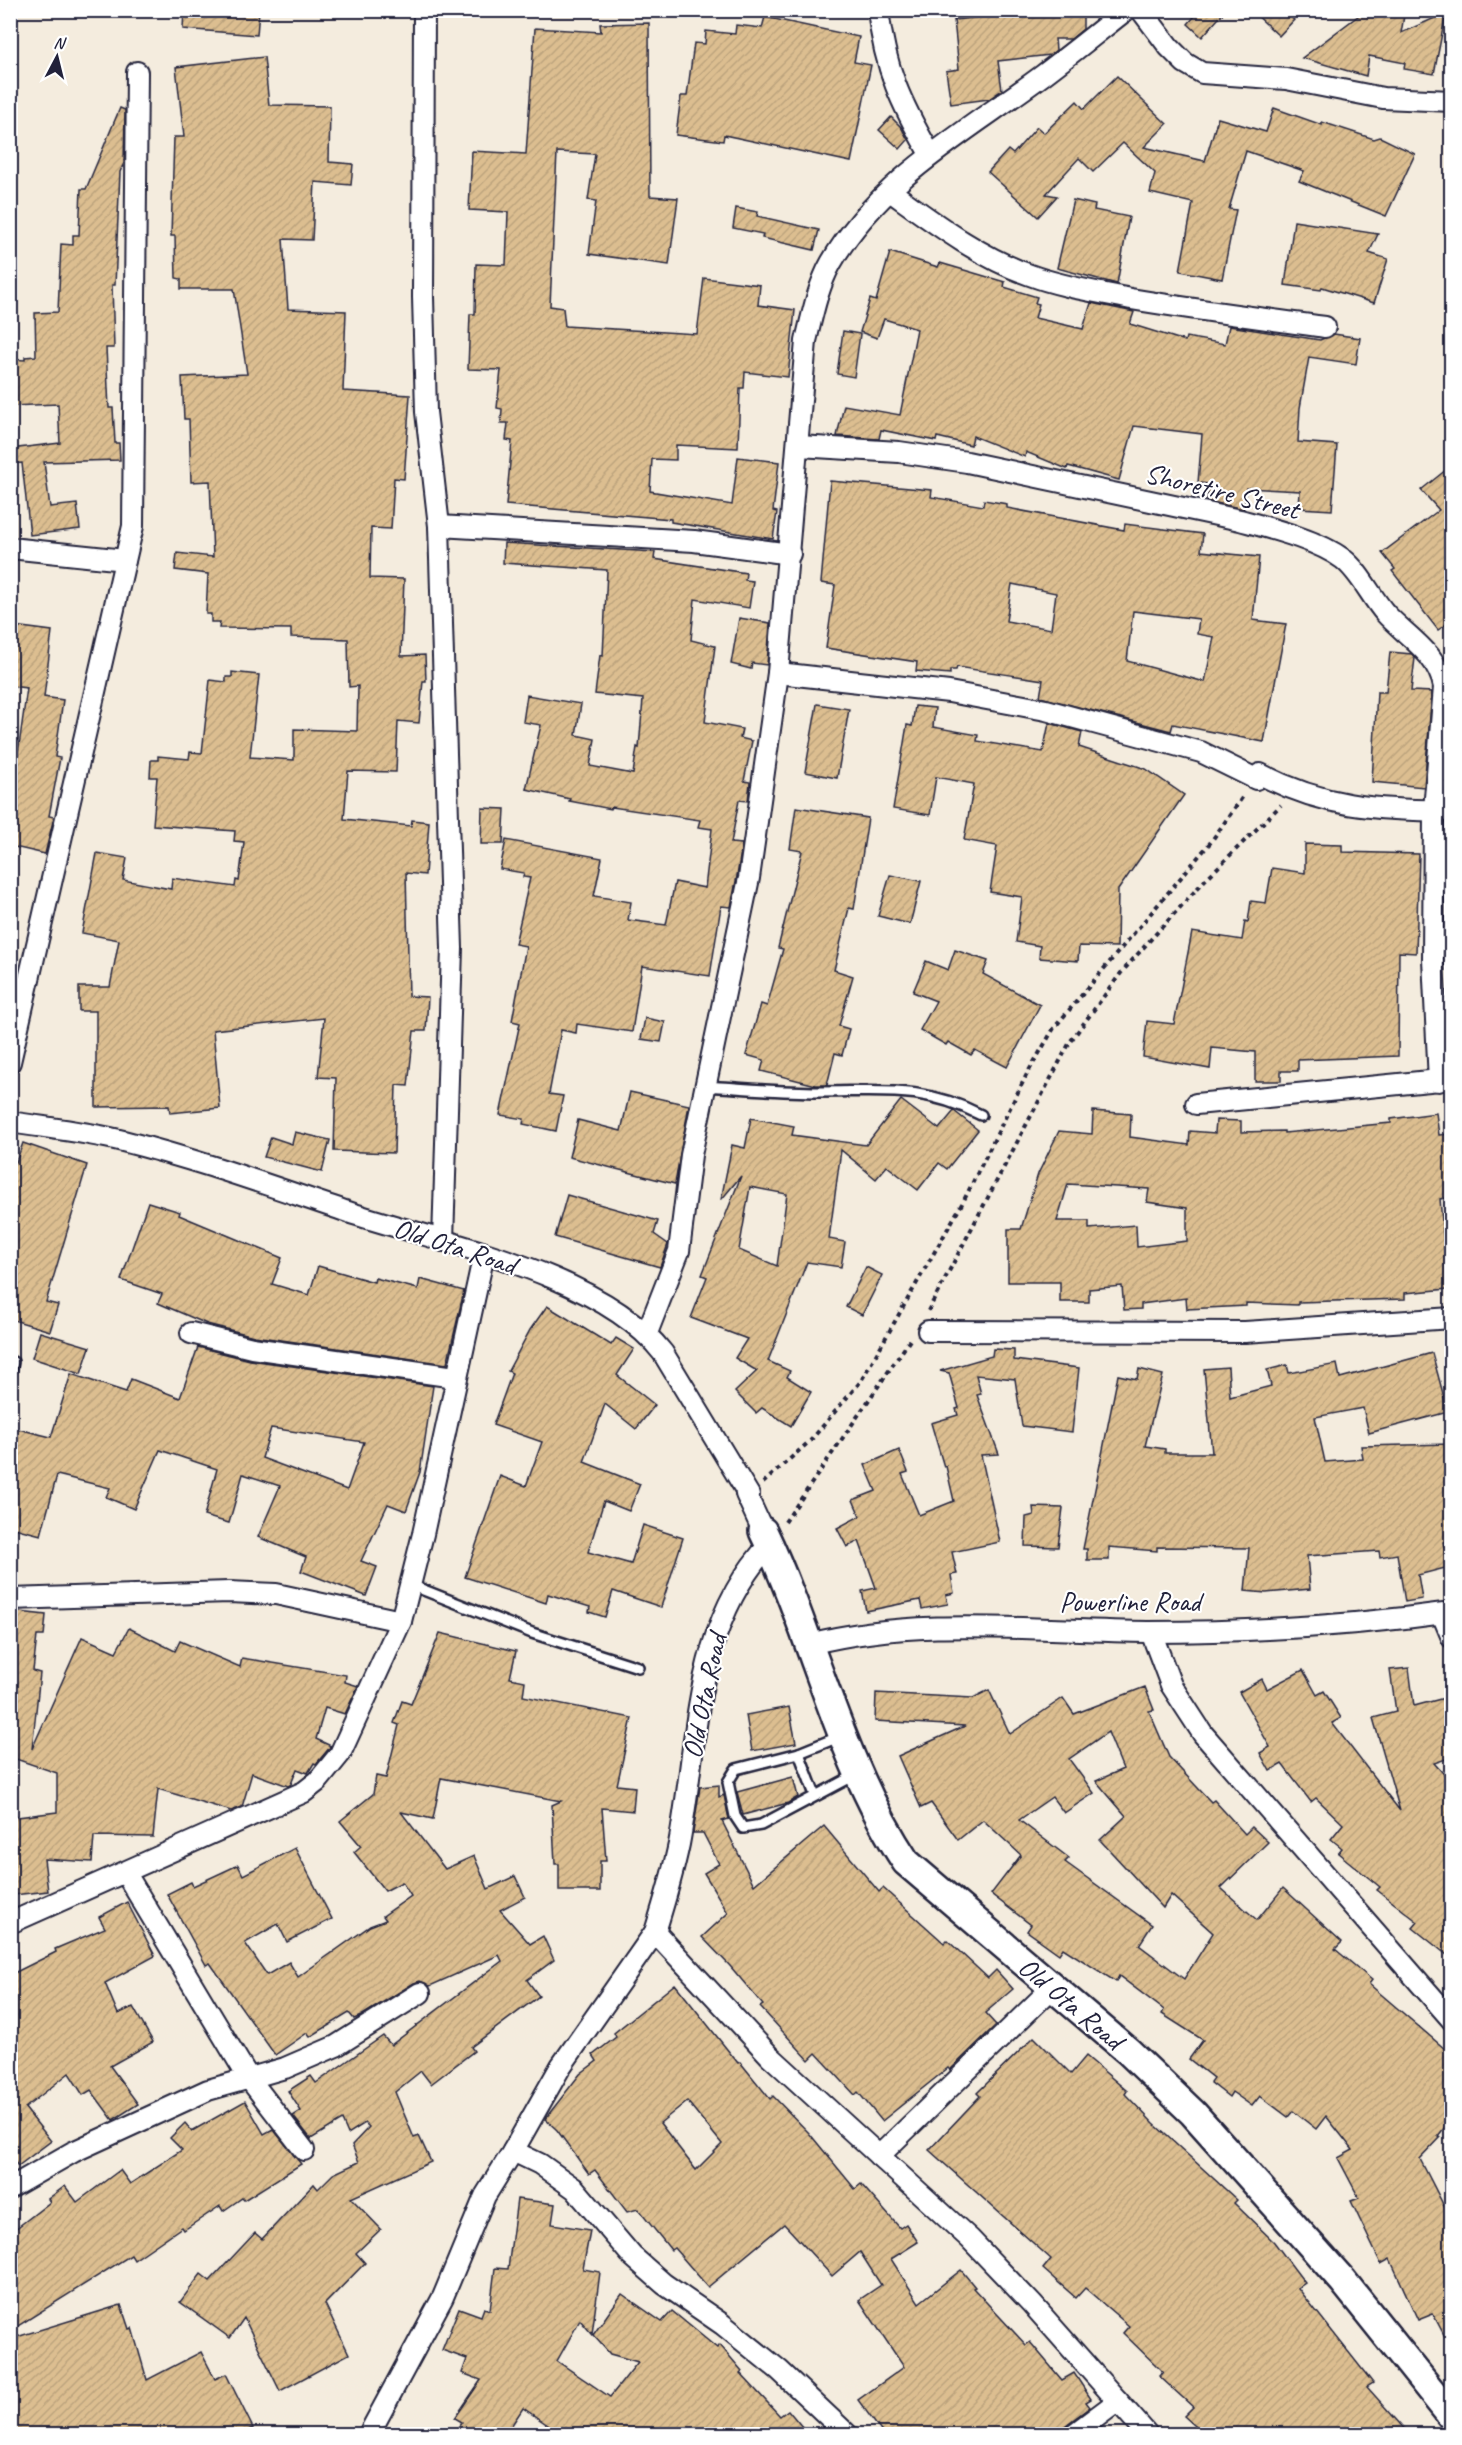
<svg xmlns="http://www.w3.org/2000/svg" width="1462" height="2445" viewBox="0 0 1462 2445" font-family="Caveat,sans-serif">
<defs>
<pattern id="building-hatch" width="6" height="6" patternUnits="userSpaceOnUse" patternTransform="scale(1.5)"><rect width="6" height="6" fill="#dcbe90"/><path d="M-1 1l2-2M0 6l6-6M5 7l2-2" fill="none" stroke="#bca37d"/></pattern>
</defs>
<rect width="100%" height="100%" fill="#f4ecde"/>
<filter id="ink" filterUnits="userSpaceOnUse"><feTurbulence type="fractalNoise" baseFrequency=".0167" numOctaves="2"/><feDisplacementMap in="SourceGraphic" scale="12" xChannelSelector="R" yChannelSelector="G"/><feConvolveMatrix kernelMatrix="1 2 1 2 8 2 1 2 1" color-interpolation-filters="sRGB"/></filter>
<g filter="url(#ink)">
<!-- building -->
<g fill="url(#building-hatch)" stroke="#22223b" stroke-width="1.5" fill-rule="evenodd">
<path d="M184 10H259L257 35 183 29Z"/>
<path d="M1044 10H1083V29L1071 39H1055L1056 50 1050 55 998 61 1002 90 989 99 951 104 946 71 959 69 954 20Z"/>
<path d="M1200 10H1226L1202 37 1188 24Z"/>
<path d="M1251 10H1283L1294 20 1279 36Z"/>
<path d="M1366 10H1405L1401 33 1446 13 1434 74 1404 69 1405 63 1369 56 1366 76 1302 58Z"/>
<path d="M765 17 859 37 854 62 871 65 851 162 724 135 723 141 676 135 681 96H687L694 43 705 44 706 31 735 34 736 25 762 28Z"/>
<path d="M649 23 650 196 678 198 669 265 589 254 596 201 588 200 595 154 557 152 550 306 563 308 565 326 697 334 704 278 760 285 758 305 795 310 788 377 745 372 744 388H740L738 448 676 445V460L652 459 650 491 732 505 738 457 779 462 773 511 777 512 773 539 671 522V519L506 505 512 441 506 440 508 423H501L502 409 497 408 501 370 468 369 470 314H475L476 264 506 265 508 212 469 210 472 151 526 154 535 28 601 32 600 24Z"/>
<path d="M264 57 269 105 330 106 329 162 353 164 351 185 315 182 312 240 283 239 288 309 346 311 343 391 410 395 404 479 394 478 391 529 371 528 370 578 404 579 401 656 425 655 426 681H423L419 723 398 721 396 772 348 771 344 819 411 826 412 820 429 822 425 875 406 873 409 996 428 997 426 1031H414L408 1086 396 1085 394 1153 334 1151 336 1078 318 1077 324 1018 213 1030 220 1108 170 1113 169 1106 96 1107V1011H79V987H110L119 940 82 933 97 853 127 858 123 880 171 889 172 878 235 887 236 880 239 881 244 842 234 841 235 831 153 825 157 777H150L151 760H158V756L189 759 190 752 202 753 210 680 226 682V677H232V672L259 675 250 757 294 760V729L357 731 358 686 349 687 348 639 291 637V629L219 628 220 622H211V614H206L208 574 175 570 177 553 213 557 210 481 191 482 189 419H184L182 377 247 374 234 289H181V279L176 278 175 236H171L174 137H184L176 67Z"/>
<path d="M1117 76 1167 124 1144 147 1205 161 1218 118 1266 132 1274 108 1322 125V122L1374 139 1380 137 1415 154 1386 216 1299 181 1304 171 1246 151 1229 209 1236 210 1222 279 1180 271 1193 203 1150 193 1155 173 1123 143 1093 172 1079 158 1046 194 1057 196 1038 217 988 172 1008 150 1013 154 1037 127 1044 133 1077 101 1084 109Z"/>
<path d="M120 108 125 110 124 163 120 172 115 285H112L114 348H106L109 408H113L115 443H119L120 460 44 462 50 507 77 504 80 529 30 535 22 463 10 464V449L60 443 58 404 10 406V359L25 360V357L36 356 35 313 58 312 61 244 73 245V235H79L81 189H86Z"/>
<path d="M891 117 901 127 908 140 900 149 879 130Z"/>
<path d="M1073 200 1095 205 1094 210 1129 217 1117 284 1057 268Z"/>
<path d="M736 208 758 212 757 216 819 230 814 250 762 238 763 234 733 228Z"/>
<path d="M1294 221 1378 234 1369 253 1388 259 1374 303 1322 287 1321 290 1285 285Z"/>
<path d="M890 252 938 267 940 263 1005 282 1004 287 1037 297 1035 303 1039 304 1035 318 1083 329 1091 303 1134 312 1130 324 1185 341 1186 337 1225 344 1229 326 1320 340 1334 334 1360 338 1356 364 1309 357 1300 408 1298 442 1337 445 1332 510 1299 508 1300 491 1246 488 1244 509 1207 501 1209 484 1198 483 1202 434 1134 426 1119 480 1068 466 1067 469 1026 452 1025 457 973 436 971 445 937 437 936 441 881 430 879 439 837 436 844 405 900 415 917 329 884 319 877 338 860 332 870 299 876 301Z"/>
<path d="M843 331 860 334 854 377 837 374Z"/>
<path d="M1452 465V620L1438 630 1392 571 1395 569 1382 553 1439 510 1421 490Z"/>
<path d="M830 481 932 490 931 497 983 506 984 500 1007 504V508L1124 530 1125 524 1203 534 1201 551 1259 557 1253 620 1286 624 1264 742 1173 724 1171 731 1040 697 1043 680 957 667 956 670H950V674L916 671 917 662 826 648 835 585 821 583ZM1012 584 1056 593 1051 629 1006 621ZM1133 611 1199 619 1197 634 1214 637 1205 682 1127 661Z"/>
<path d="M504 543 655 552 654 559 746 573 745 580 753 581 749 608 695 599 691 640 715 646 705 722 742 729 740 738 752 741 744 781 750 782 748 801 739 800 731 843 742 844 737 876 731 907 721 906 710 976 642 966 632 1032 577 1024 576 1033 561 1030 549 1094 563 1096 556 1131 523 1124 524 1119 500 1115 520 1023 512 1021 526 946 515 944 530 878 523 877 524 873 500 869 506 840 602 858 594 896 631 902 628 920 666 925 675 882 705 888 712 829 698 827 700 820 612 807 611 809 569 801 570 799 526 789 541 725 523 722 527 695 581 704 576 735 595 739 590 766 633 774 637 747 639 748 643 699 595 694 600 655 603 656 607 570 503 563Z"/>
<path d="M739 618 770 623 767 665 752 663 751 669 731 664Z"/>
<path d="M14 626 52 631 44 697 63 700 55 757 60 758 49 816 54 817 45 854 10 846V759L17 760 27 688 10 686Z"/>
<path d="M1390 652 1412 654 1415 658 1411 691 1432 692 1424 787 1372 782 1377 692H1386Z"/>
<path d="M817 704 849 709 837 778 805 772Z"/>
<path d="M915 706 935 708 933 727 978 735 977 741 1043 752 1049 723 1082 732 1079 747 1146 769 1184 795 1118 890 1117 947 1079 946 1078 961 1039 958 1040 946 1016 942 1022 897 990 892 997 846 964 840 974 784 936 777 930 815 893 809 907 725 912 726Z"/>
<path d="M796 807 868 818 854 909 849 908 834 970 853 976 839 1026 849 1029 842 1055 835 1053 827 1085H816L761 1071 764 1060 746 1055 761 1004 767 1006 783 949 778 948 802 851 790 849Z"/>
<path d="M482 808 505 809 503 844H481Z"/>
<path d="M1305 844 1342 845V852L1419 854 1416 953 1399 952 1398 1056 1298 1060V1071H1281V1081H1255V1052L1212 1048 1210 1069 1143 1057 1147 1021 1174 1024 1192 932 1242 940 1245 921 1248 922 1251 901 1266 903 1272 868 1305 873Z"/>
<path d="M890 875 921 881 910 924 878 916Z"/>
<path d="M955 950 988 961 983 974 1040 1005 1007 1067 975 1050 971 1055 948 1042 946 1045 920 1030 936 1001 913 992 926 961 948 970Z"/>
<path d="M645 1018 665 1022 661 1042 641 1039Z"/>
<path d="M630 1092 689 1105 675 1184 569 1157 578 1120 621 1131Z"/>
<path d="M901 1100 939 1129 954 1111 978 1130 947 1169 939 1163 918 1190 887 1166 876 1179 841 1150 829 1239 845 1242 841 1267 807 1262 768 1361 790 1371 787 1377 811 1392 791 1426 762 1408 756 1413 735 1392 757 1371 735 1358 747 1339 691 1318 707 1277 702 1275 741 1176 721 1200 732 1145 745 1148 751 1118 794 1126 792 1135 866 1145ZM750 1187 787 1194 777 1266 739 1250Z"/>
<path d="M1093 1111 1131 1114 1130 1137 1189 1145 1190 1131 1215 1133 1216 1120 1241 1121V1132L1284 1131V1133L1391 1123V1119L1436 1113 1439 1135 1452 1134V1197L1440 1199 1448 1289 1405 1293V1299L1298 1302V1305L1246 1303V1306L1187 1309 1186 1298 1141 1304V1309L1124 1310 1122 1286 1089 1289V1302H1060V1282H1008V1229H1021L1038 1174 1059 1131 1092 1134ZM1068 1184 1149 1189 1147 1202 1187 1208V1241L1137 1247 1136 1225 1089 1229V1221H1057Z"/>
<path d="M295 1132 330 1140 322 1172 264 1157 271 1137 292 1144Z"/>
<path d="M23 1143 87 1165 46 1302 58 1305 50 1331 10 1319V1161L16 1162Z"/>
<path d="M567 1195 658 1221 654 1234 668 1244 660 1267 555 1237Z"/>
<path d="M148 1202 180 1212 179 1215 282 1258 272 1284 309 1295 318 1266 374 1282 375 1278 418 1289 420 1279 464 1291 447 1364 254 1336 207 1324 158 1303 162 1294 121 1280Z"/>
<path d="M866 1267 882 1275 862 1315 846 1307Z"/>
<path d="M547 1306 611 1345 616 1338 634 1349 617 1375 655 1405 636 1429 605 1404 584 1462 640 1484 629 1511 604 1501 588 1552 631 1564 643 1525 683 1538 661 1607 613 1591 605 1617 589 1612 590 1607 548 1594 546 1603 465 1577 500 1476 526 1486 542 1442 493 1425 512 1373 508 1371 530 1330Z"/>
<path d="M40 1332 90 1347 81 1374 32 1358Z"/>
<path d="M198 1347 250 1360 433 1386 420 1472 406 1511 388 1504 361 1561 377 1567 366 1596 301 1571 306 1557 258 1537 280 1486 243 1474 229 1523 204 1516 217 1469 160 1450 134 1509 106 1497 110 1488 57 1475 41 1535 10 1527V1427L51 1437 71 1374 126 1392 131 1379 180 1398ZM271 1428 364 1442 347 1490 262 1458Z"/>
<path d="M993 1349 1014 1350V1360L1079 1368 1072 1432 1022 1426 1015 1379 976 1375 981 1394 977 1395 999 1454 981 1455 1000 1542 952 1552 957 1574 951 1575 954 1593 946 1595 948 1604 922 1609 920 1600 866 1611 862 1591 876 1588 859 1541 847 1547 837 1528 860 1516 853 1500 876 1491 865 1465 899 1450 908 1472 902 1474 919 1515 954 1501 946 1466 944 1467 931 1423 958 1415 956 1409 959 1408 949 1373 940 1371 992 1356Z"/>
<path d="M1432 1353 1448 1412 1369 1433 1363 1408 1315 1417 1325 1462 1363 1459 1361 1446 1452 1444V1540L1443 1542 1449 1567 1418 1575 1422 1599 1405 1602 1397 1554 1380 1557 1379 1551 1307 1556 1310 1589 1266 1593 1245 1591 1249 1548 1157 1547V1551L1109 1547V1560H1087V1549H1083L1118 1375 1137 1379 1139 1369 1163 1375 1145 1446 1165 1449V1453H1212L1204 1369 1228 1367 1230 1397 1271 1386 1267 1370 1287 1365 1289 1373 1337 1364 1340 1378Z"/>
<path d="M1033 1507 1063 1508 1058 1547 1025 1546 1026 1517 1034 1515Z"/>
<path d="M10 1611 46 1615 44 1636H37L33 1671 40 1673 32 1749 82 1637 116 1652 129 1628 175 1651 180 1641 240 1667 242 1658 346 1675 345 1682 358 1686 345 1714 325 1708 316 1739 331 1746 316 1764 314 1763 308 1773 297 1769 291 1784 288 1786 252 1773 242 1807 231 1811 158 1789 153 1837 94 1836 92 1862 44 1859 48 1891 14 1895 10 1871V1818L57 1812V1773L10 1757Z"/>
<path d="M440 1633 516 1651 510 1678 525 1681 523 1696 632 1718 617 1785 635 1787 633 1811 602 1808 606 1861H600V1891H559V1864H555L552 1805 561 1801 441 1778 433 1819 401 1812 445 1869 474 1856 488 1889 515 1876 525 1897 500 1910 530 1944 543 1936 554 1960 527 1980 539 1996 471 2047 474 2051 431 2084 421 2071 395 2092 414 2138 419 2136 431 2162 351 2198 381 2229 356 2253 365 2263 325 2304 349 2354 280 2391 244 2318 230 2338 180 2302 201 2274 210 2281 255 2233 262 2239 314 2184 318 2189 333 2174 359 2162 352 2145 369 2127 365 2123 348 2134 342 2120 311 2139 293 2116 301 2111 288 2091 311 2076 316 2083 383 2036 391 2045 502 1961 499 1955 430 1986 420 1981 414 1983 361 2016 354 2019 349 2013 310 2037 307 2033 275 2055 210 1963 206 1965 167 1894 191 1882 193 1886 238 1865 243 1875 295 1848 332 1919 287 1942 278 1924 245 1943 267 1975 289 1962 298 1977 370 1926 386 1920 383 1916 411 1896 402 1882 385 1891 354 1852 361 1846 340 1821 373 1794 376 1776 386 1778 399 1725 394 1723 402 1701 411 1704Z"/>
<path d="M1409 1668 1414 1706 1452 1696V1757L1434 1763 1452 1783V1959L1413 1928 1418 1922 1377 1890 1380 1887 1338 1853 1342 1848 1331 1839 1343 1824 1316 1798 1311 1802 1282 1764 1270 1771 1260 1753 1270 1747 1239 1692 1262 1679 1267 1689 1303 1670 1317 1695 1324 1691 1341 1718 1332 1723 1400 1811 1373 1718 1396 1712 1390 1670Z"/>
<path d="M1145 1687 1154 1710 1149 1711 1169 1757 1211 1802 1214 1800 1245 1834 1252 1827 1268 1842 1221 1888 1257 1920 1283 1888 1342 1942 1335 1949 1372 1980 1369 1984 1452 2055V2118L1438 2136 1440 2138 1420 2159 1445 2208 1452 2205V2350L1433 2314 1418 2320 1390 2259 1381 2264 1351 2201 1359 2198 1338 2158 1353 2150 1326 2116 1316 2129 1293 2111 1288 2117 1260 2096 1252 2106 1232 2092 1229 2097 1210 2082 1213 2078 1189 2059 1203 2040 1162 2014 1164 2010 1119 1976 1116 1982 1063 1948 1059 1954 1027 1931 1031 1925 991 1894 1021 1855 983 1820 958 1840 931 1803 921 1808 898 1756 965 1726 875 1721 876 1693 973 1698 989 1690 1010 1734 1063 1698 1074 1714ZM1108 1732 1123 1769 1096 1781 1126 1816 1100 1840 1163 1908 1171 1895 1213 1933 1184 1979 1139 1945 1152 1925 1065 1862 1069 1858 1019 1820 1052 1797 1064 1813 1094 1793 1069 1759Z"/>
<path d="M789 1707 796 1743 752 1751 746 1715Z"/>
<path d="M793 1777 798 1797 788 1803 743 1815 737 1792Z"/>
<path d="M719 1785V1797L724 1795 729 1819 722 1821 754 1885 824 1826 879 1892 883 1888 944 1943 947 1940 988 1978 996 1970 1013 1989 985 2013 996 2025 950 2070 948 2068 882 2121 858 2092 855 2095 816 2053 809 2060 760 2007 763 2005 730 1966 702 1937 728 1913 704 1873 719 1864 703 1833H693L700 1787Z"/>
<path d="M127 1902 155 1956 105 1983 118 2014 133 2007 153 2042 110 2066 138 2104 113 2120 91 2090 83 2095 69 2073 25 2108 51 2141 18 2166 10 2156V1975L56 1952 55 1949 105 1928 99 1917Z"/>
<path d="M675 1984 738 2063 740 2062 770 2099 773 2096 809 2133 855 2189 861 2184 900 2228 906 2224 918 2242 891 2259 919 2303 961 2270 975 2287 973 2288 1026 2345 1030 2342 1062 2380 1074 2373 1091 2399 1086 2402 1090 2407 1066 2425 1062 2434H883L858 2400 904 2367 859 2300 881 2285 860 2252 832 2276 784 2224 708 2287 674 2248 671 2250 638 2209 627 2212 595 2170 589 2174 557 2130 545 2119 580 2074 597 2061 593 2055 616 2037 614 2033ZM687 2101 722 2144 696 2170 660 2123Z"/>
<path d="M1034 2037 1071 2074 1086 2056 1127 2091 1125 2094 1154 2124 1237 2200 1234 2203 1274 2242 1305 2283 1298 2288 1373 2383 1367 2387 1409 2434H1204L1184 2416 1193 2407 1159 2376 1163 2372 1123 2333 1129 2326 1085 2288 1076 2298 1043 2269 1051 2259 929 2150 980 2096 977 2093Z"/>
<path d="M245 2101 264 2134 273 2129 301 2164 244 2200 242 2198 223 2211 220 2206 184 2230 182 2227 134 2260 131 2255 10 2331V2233L50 2202 48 2199 65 2186 77 2202 120 2170 130 2184 182 2150 170 2138 185 2123 192 2131Z"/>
<path d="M517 2199 555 2204 552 2224 590 2230 583 2269 600 2272 592 2334 580 2320 557 2361 610 2397 638 2362 610 2354 593 2335 622 2294 662 2322 672 2311 717 2348 720 2345 742 2371 740 2373 780 2416 788 2410 808 2434H576L566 2427 561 2434 523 2408 506 2434H453L462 2422 455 2418 481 2380 462 2373 467 2359 442 2350 459 2308 481 2316 484 2308 490 2310 495 2268 508 2269Z"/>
<path d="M121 2305 129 2329 132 2328 147 2380 201 2352 215 2379 226 2374 253 2428 238 2434H10V2339Z"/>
</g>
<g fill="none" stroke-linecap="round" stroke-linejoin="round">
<!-- lane casing -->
<g stroke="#22223b" stroke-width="14">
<g id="lane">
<path d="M704 1086C742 1088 781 1092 819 1092 882 1092 923 1085 981 1115"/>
<path d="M10 1375 13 1362"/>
<path d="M411 1585 532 1633 638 1667"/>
<path d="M841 1736 799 1753 736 1769 728 1782 735 1816 743 1828 761 1825 857 1774"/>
<path d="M799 1753 815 1795"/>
</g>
</g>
<!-- street casing -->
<g stroke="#22223b" stroke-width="24">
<g id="street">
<path d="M424 10 423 297 426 412 439 526 452 948 443 1241"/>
<path d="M878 10C885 70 901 103 930 154"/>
<path d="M1141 10 1169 47 1185 63 1202 73 1286 79 1383 98 1452 101"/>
<path d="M890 191C933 222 979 257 1030 275 1062 287 1098 292 1131 299 1196 310 1260 318 1325 327"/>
<path d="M799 446 899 452 967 462 1240 520C1269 528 1318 540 1343 559 1360 572 1371 597 1385 613 1407 637 1438 653 1444 687L1434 810 1433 959 1439 1081"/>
<path d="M439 526 694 541 790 554"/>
<path d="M10 548 125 560"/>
<path d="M778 673 949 692 1046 710 1201 752 1256 779 1260 774C1328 809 1377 809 1452 811"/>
<path d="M10 1062 133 526 137 72"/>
<path d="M1196 1104 1450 1079"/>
<path d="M10 1122C48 1128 86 1132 123 1141 199 1160 273 1187 348 1212 442 1243 601 1273 663 1353L749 1495 746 1494 763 1531"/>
<path d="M928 1331 1245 1332 1452 1318"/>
<path d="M191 1333 252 1348 455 1377"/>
<path d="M647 1333 679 1251 691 1155 749 878 778 673 806 341C812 316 818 286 831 263 879 179 968 131 1043 75 1071 54 1098 32 1126 10"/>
<path d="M10 1599 229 1592 276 1594 401 1621"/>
<path d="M1442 1614 1452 1638"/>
<path d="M1151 1632 1171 1685 1203 1734 1452 2020"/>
<path d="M810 1644C919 1616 1037 1631 1148 1632 1250 1632 1351 1626 1452 1612"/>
<path d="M125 1872 248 2077 304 2150"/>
<path d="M10 1923 304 1792 318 1781 340 1754 401 1621 423 1534 484 1254"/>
<path d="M655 1932C664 1903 673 1873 679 1844 699 1740 692 1626 770 1544"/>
<path d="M513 2151 561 2066 655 1932 770 2056 970 2239 1032 2304 1147 2434"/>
<path d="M879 2156 1053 1987"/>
<path d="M10 2188 73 2152 208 2090 285 2068 336 2046 420 1993"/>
<path d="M369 2434 443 2297 485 2196 513 2151 540 2164 575 2189 632 2256 664 2284 722 2324 779 2370 847 2434"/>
<path d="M1074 2434 1118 2401"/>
</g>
</g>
<!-- secondary casing -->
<g stroke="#22223b" stroke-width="32">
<path id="secondary" d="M763 1531C815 1640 839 1761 906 1862L1128 2051 1193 2113 1343 2281 1452 2417"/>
</g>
<!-- path -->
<g stroke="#22223b" stroke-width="4" stroke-dasharray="4.5 4.5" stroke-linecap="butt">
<path d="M928 1311 1070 1042 1121 973 1152 938 1206 879 1281 805"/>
<path d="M763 1483 811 1440 861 1381 963 1202 1027 1074 1054 1028 1210 843 1244 795"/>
<path d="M785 1522 910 1340"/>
</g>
<!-- lane -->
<use href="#lane" stroke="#fff" stroke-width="9"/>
<!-- street -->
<use href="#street" stroke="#fff" stroke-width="20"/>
<!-- secondary -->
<use href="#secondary" stroke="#fff" stroke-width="27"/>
</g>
</g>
<g text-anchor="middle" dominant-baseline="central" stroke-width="4.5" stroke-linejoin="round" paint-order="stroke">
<!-- street labels -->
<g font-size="28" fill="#22223b" stroke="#fff">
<text transform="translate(1222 491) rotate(14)">Shoretire Street</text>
<text transform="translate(455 1246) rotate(18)">Old Ota Road</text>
<text x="1130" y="1601">Powerline Road</text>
<text transform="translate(704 1696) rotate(-78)">Old Ota Road</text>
<text transform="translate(1071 2003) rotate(40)">Old Ota Road</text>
</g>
</g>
<!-- margin -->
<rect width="1462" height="2445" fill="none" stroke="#fff" stroke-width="36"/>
<rect x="18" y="18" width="1426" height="2409" fill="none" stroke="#22223b" stroke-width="2" filter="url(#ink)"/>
<!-- north arrow -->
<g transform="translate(57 57) rotate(7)" stroke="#ffffff" stroke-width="4.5" paint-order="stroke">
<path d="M0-4.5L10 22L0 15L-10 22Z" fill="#22223b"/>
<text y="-9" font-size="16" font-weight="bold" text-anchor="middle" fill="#22223b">N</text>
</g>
</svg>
